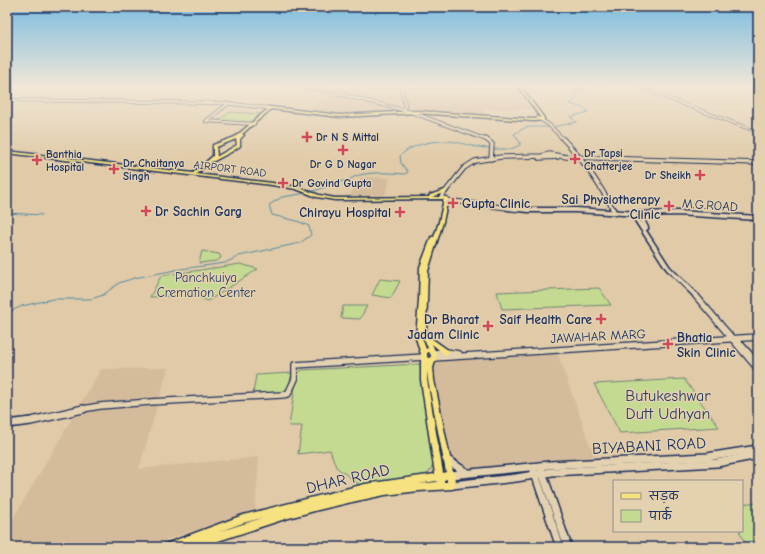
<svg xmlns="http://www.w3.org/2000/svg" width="765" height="554" viewBox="0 0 765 554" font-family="'Comic Neue','Playpen Sans Deva',sans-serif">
<rect width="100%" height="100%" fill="#e0caa7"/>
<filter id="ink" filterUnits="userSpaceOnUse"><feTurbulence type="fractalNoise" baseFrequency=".025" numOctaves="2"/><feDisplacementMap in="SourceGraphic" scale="8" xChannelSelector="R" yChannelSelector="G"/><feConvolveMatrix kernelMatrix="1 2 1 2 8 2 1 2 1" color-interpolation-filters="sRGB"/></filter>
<g filter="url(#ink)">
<!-- built -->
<g fill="#d4bb9b">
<path d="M264 86H305L403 111 356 113 321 111 309 108 327 94 305 90H284Z"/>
<path d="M310 86H468L470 88H514L531 109H482L485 114 407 110Z"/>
<path d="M361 177 390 178 384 199H348Z"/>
<path d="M557 352 590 445 602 474 457 485 449 467 432 373 434 368 430 359 495 357Z"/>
<path d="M168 368 139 469 259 457 255 511 143 547H7V525L10 524 101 369Z"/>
</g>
<!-- green -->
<g fill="#c3da90" stroke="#6f8477">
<path d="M230 112 262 114 250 123 218 121Z"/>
<path d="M202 251 219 254 221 258 216 261 199 263Z"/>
<path d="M240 264 258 269 208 301 194 295 150 297 161 276Z"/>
<path d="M380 279 400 281 391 298 372 295Z"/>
<path d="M599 288 611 305 502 309 497 292Z"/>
<path d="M343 306H367L360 319 341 318Z"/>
<path d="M420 364 435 454C435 465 430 471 423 480L364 488 336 467 330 450 298 454 302 426H289L297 373 302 370Z"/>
<path d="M292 373 289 386 282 393 253 394 256 375Z"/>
<path d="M684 379 719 427 620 433 594 384Z"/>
<path d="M757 502 758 544 746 545 739 531H742V504Z"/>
</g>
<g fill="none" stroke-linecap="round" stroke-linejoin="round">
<!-- stream -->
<g stroke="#538ba4" stroke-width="1">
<path d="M599 86H603"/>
<path d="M493 149H511L520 145V142L514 134 526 127H553L577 122 570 117 588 112 586 109 570 104 577 98 575 92 583 90 572 86"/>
<path d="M310 192 330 186 334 182 348 181C359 170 391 173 405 174L408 172 401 163 400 156C412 143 439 139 456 142 468 145 478 148 490 148"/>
<path d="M7 213 42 215"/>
<path d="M7 313 22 306 53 299H91L103 295 119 283 134 278 181 269 225 263 239 256 300 243 311 235 309 226 297 221 272 215 269 205 282 197 307 193"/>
</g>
<!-- secondary-far4 casing -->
<g stroke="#1b2f5e" stroke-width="4">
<g id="secondary-far4">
<path d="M307 86 411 112 487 140"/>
<path d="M401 86 405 105 403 110"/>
<path d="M635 86 758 132"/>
<path d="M7 100 224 103 268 108"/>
<path d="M538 118 548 124 564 140"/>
<path d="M206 121 254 124"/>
<path d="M206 121 228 104"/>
</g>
</g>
<!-- secondary-far3 casing -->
<g stroke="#1b2f5e" stroke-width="5.5">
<g id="secondary-far3">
<path d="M486 139 492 144 491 159"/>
<path d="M563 139C582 158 599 184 613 209"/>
<path d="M539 158 558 157"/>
<path d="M441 197 464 168 475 161 501 157 542 156 549 154 567 157 758 163"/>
<path d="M445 200 516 209"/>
</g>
</g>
<!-- secondary-far2 casing -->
<g stroke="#1b2f5e" stroke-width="7">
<g id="secondary-far2">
<path d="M508 208 528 210H576L639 214 677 213 758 218"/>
<path d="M612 208 615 213"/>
<path d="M633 214 668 268 697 297"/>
<path d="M639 214 646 228"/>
</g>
</g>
<!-- secondary-far1 casing -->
<g stroke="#1b2f5e" stroke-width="8">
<g id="secondary-far1">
<path d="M696 296 758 369"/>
<path d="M736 339 758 364"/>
<path d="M433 353 446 352 459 354"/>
<path d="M433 358 758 337"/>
<path d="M77 410 100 406 150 402 282 395 288 394 295 379V365L424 357"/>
</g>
</g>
<!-- secondary casing -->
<g stroke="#1b2f5e" stroke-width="10">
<g id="secondary">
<path d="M7 424 31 421 83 409"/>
<path d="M446 459 467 473"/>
<path d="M540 466 568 547"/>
<path d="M534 471 560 547"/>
<path d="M451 475 549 465 707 457 758 449"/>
<path d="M452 485 516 478 552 472 717 463 758 455"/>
</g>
</g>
<!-- primary casing -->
<g stroke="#1b2f5e" stroke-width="3">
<path id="primary" d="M518 86H520L544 118V120L534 121 417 113 340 117 271 109 242 134 244 135 240 139V146L231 152 214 161H212L196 174 272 183 297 187 319 195 335 198 430 197 429 196 430 195 445 190H447V192L432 197H446L448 198 443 222 428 271 426 330 428 336 448 350 449 352 448 354H444L432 344 437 355 433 368 434 380 453 472 455 475C453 479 457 483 455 488L452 489 419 491 385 495 352 502 318 510 285 519 200 547H184L185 545 179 547H164L165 544 168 543 243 515 365 484 435 474 421 380V354L416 338 419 300 420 267 431 238V237H434L439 222 444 199 335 200 317 197 296 189 272 185 7 153V151L193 173 213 156V145L235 137 268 109H267V107H271L340 115 417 111 534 119 541 118ZM236 139 237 145 216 157 217 156 216 147ZM422 335 428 348 426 349 422 338ZM429 352 431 355V357L429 358 427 357V353ZM427 371 428 380 446 472 443 473 427 380ZM447 479V482H444V480ZM436 481 437 482 418 484ZM262 518 218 532 243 523Z"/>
</g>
<!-- secondary-far4 -->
<use href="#secondary-far4" stroke="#e3d1af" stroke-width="2.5"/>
<!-- secondary-far3 -->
<use href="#secondary-far3" stroke="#e3d1af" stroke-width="3.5"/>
<!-- secondary-far2 -->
<use href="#secondary-far2" stroke="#e3d1af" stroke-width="4"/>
<!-- secondary-far1 -->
<use href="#secondary-far1" stroke="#e3d1af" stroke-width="5.5"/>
<!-- secondary -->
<use href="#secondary" stroke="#e3d1af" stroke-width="7"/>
<!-- primary -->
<use href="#primary" fill="#f7e281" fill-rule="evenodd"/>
</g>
</g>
<!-- sky -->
<linearGradient id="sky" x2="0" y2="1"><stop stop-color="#7bbce0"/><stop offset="0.53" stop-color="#f1e7d7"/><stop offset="1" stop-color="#f1e7d7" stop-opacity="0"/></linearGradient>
<rect width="765" height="163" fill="url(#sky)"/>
<!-- markers -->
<g fill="#d1495b" stroke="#e3d1af" stroke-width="1.5">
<path d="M305 131h4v4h4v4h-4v4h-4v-4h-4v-4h4z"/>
<path d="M341 144h4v4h4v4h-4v4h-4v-4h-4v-4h4z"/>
<path d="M573 153h4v4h4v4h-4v4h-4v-4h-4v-4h4z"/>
<path d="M35 154h4v4h4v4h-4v4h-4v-4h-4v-4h4z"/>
<path d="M112 163h4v4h4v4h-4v4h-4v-4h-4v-4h4z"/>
<path d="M698 169h4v4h4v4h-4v4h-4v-4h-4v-4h4z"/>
<path d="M281 177h4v4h4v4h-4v4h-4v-4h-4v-4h4z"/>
<path d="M451 197h4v4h4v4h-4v4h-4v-4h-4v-4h4z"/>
<path d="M667 200h4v4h4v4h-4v4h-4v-4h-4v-4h4z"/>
<path d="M144 205h4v4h4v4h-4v4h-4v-4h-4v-4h4z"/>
<path d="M398 206h4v4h4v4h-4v4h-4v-4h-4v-4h4z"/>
<path d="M599 313h4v4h4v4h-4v4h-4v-4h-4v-4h4z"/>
<path d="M486 320h4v4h4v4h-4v4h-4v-4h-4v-4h4z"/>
<path d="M666 338h4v4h4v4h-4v4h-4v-4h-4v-4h4z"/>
</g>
<g text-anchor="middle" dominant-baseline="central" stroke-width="3" stroke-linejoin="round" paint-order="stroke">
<!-- far-poi labels -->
<g font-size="11" font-weight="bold" fill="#1b2f5e" stroke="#e3d1af" text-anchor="start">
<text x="316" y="137">Dr N S Mittal</text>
<text x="584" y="153">Dr Tapsi<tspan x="584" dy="13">Chatterjee</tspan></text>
<text x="46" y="154">Banthia<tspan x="46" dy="13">Hospital</tspan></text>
<text x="123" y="163">Dr Chaitanya<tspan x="123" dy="13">Singh</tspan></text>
<text x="343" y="164" text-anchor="middle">Dr G D Nagar</text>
<text x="691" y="175" text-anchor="end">Dr Sheikh</text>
<text x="292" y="183">Dr Govind Gupta</text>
</g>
<!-- far-street labels -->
<g font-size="11" fill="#1b2f5e" stroke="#e3d1af">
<text transform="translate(230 169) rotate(7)">AIRPORT ROAD</text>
</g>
<!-- poi labels -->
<g font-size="13" font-weight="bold" fill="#1b2f5e" stroke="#e3d1af" text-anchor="end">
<text x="660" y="199">Sai Physiotherapy<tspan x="660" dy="15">Clinic</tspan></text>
<text x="462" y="203" text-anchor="start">Gupta Clinic</text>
<text x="155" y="211" text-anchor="start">Dr Sachin Garg</text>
<text x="391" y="212">Chirayu Hospital</text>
<text x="479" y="319">Dr Bharat<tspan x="479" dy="15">Jadam Clinic</tspan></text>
<text x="592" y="319">Saif Health Care</text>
<text x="677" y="337" text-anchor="start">Bhatia<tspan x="677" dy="15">Skin Clinic</tspan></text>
</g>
<!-- street labels -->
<g font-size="13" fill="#1b2f5e" stroke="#e3d1af">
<text transform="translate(710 205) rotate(4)">M.G.ROAD</text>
<text transform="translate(598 336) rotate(-3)">JAWAHAR MARG</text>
</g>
<!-- park labels -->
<g font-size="13" fill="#2c4063" stroke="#e3d1af">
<text x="206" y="277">Panchkuiya<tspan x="206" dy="15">Cremation Center</tspan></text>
</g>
<!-- near-park labels -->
<g font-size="16" fill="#2c4063" stroke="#e3d1af">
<text x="668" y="396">Butukeshwar<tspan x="668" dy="18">Dutt Udhyan</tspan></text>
</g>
<!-- near-street labels -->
<g font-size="16" fill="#1b2f5e" stroke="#e3d1af">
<text transform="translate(649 446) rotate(-3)">BIYABANI ROAD</text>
<text transform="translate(348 479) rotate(-13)">DHAR ROAD</text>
</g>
</g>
<!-- margin -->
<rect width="765" height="554" fill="none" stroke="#e3d1af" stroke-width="24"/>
<rect x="12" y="12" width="741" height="530" fill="none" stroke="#1b2f5e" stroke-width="1.5" filter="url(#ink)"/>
<!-- legend -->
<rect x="613" y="480" width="130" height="52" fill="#e3d1af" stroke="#93908f"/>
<rect x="621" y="493" width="20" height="6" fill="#f7e281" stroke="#93908f"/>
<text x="649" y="500" font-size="12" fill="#1b2f5e">सड़क</text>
<rect x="621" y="510" width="20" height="12" fill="#c3da90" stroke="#93908f"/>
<text x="649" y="520" font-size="12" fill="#1b2f5e">पार्क</text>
</svg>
